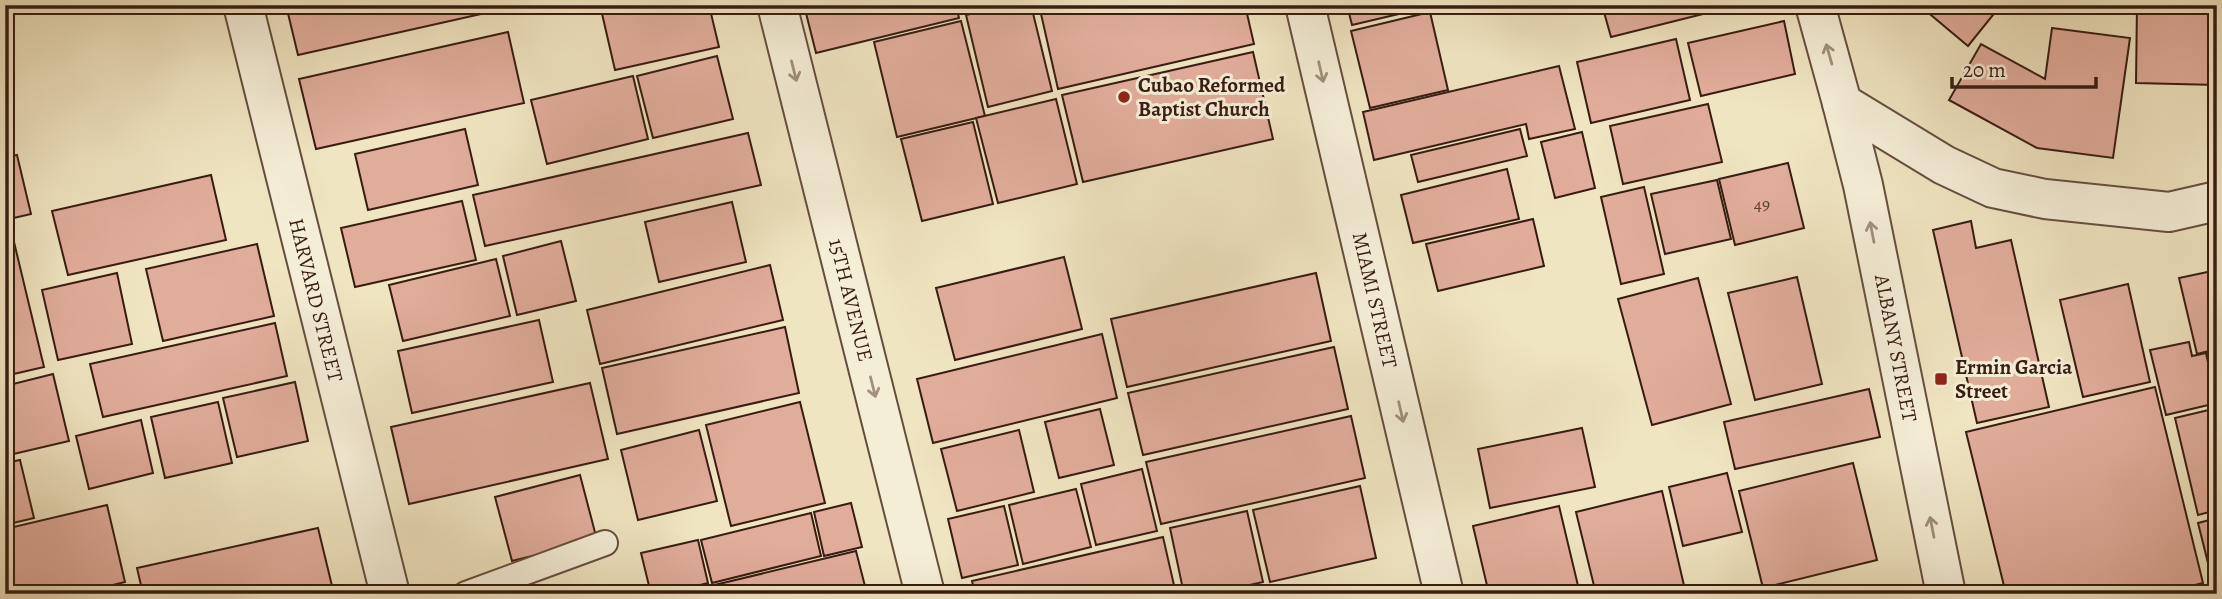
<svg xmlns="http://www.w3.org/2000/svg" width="2222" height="599" viewBox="0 0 2222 599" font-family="Alegreya,serif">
<rect width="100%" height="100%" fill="#f0e5c1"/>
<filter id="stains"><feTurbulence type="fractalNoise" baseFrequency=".00286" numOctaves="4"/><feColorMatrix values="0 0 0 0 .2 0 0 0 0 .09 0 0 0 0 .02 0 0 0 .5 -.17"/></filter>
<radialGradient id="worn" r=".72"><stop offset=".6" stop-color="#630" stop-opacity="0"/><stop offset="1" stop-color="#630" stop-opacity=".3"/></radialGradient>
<!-- building -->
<g fill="#e1ad9b" stroke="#381c12" stroke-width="2">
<path d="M286 5H498L499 10 298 55Z"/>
<path d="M600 5H709L719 47 615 70Z"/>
<path d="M804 5H956L959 18 816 53Z"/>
<path d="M962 5H989L964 11Z"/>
<path d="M1007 5H1031L1052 91 988 107 966 15Z"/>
<path d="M1039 5H1245L1254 44 1058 89Z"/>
<path d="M1347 5H1437L1352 25Z"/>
<path d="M1602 5H1722L1723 9 1611 37Z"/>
<path d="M1919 5H2001L1968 46Z"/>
<path d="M2137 5H2217V85L2136 83Z"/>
<path d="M1430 12 1448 90 1370 108 1351 31Z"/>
<path d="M961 21 985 116 897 137 874 42Z"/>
<path d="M1784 21 1795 74 1701 96 1688 43Z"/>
<path d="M2052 28 2130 38 2113 158 2037 148 1949 100 1981 44 2045 79Z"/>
<path d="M508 32 524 103 316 149 299 79Z"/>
<path d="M1676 39 1690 100 1591 123 1577 62Z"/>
<path d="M1253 52 1273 139 1083 182 1062 95Z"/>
<path d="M717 56 733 119 653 138 637 76Z"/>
<path d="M1559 66 1575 129 1529 139 1526 124 1374 160 1363 112Z"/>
<path d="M633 76 648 139 547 164 531 100Z"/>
<path d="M1056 99 1077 184 998 203 976 118Z"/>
<path d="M1708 104 1722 162 1623 184 1610 126Z"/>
<path d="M973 122 993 204 922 221 901 139Z"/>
<path d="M465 129 478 185 368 210 355 154Z"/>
<path d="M1520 129 1527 156 1418 182 1411 155Z"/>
<path d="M1582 132 1595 188 1555 198 1541 142Z"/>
<path d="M748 133 761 185 485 246 473 195Z"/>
<path d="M17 155 31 214 5 220V157Z"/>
<path d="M1788 163 1804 228 1735 245 1719 179Z"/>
<path d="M1507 169 1519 219 1413 243 1401 195Z"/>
<path d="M211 175 226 240 68 275 52 211Z"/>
<path d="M1717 180 1731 239 1665 254 1651 194Z"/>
<path d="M1644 187 1664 274 1621 284 1601 197Z"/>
<path d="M462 201 476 260 355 287 341 228Z"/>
<path d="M732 202 746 262 659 282 645 222Z"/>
<path d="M1533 219 1544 266 1438 291 1426 244Z"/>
<path d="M1971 221 1976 248 2011 240 2049 407 1977 423 1933 230Z"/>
<path d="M561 241 576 301 517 315 503 256Z"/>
<path d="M14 242 44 367 5 376V244Z"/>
<path d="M257 244 274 316 163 341 146 269Z"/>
<path d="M1064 257 1082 329 955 360 936 288Z"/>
<path d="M496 259 510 316 403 341 389 285Z"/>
<path d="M770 265 783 320 600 364 587 310Z"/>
<path d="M2217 270V349L2197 354 2179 278Z"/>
<path d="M117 273 132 344 58 360 42 290Z"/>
<path d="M1316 273 1331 341 1127 387 1111 319Z"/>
<path d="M1797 277 1822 384 1755 400 1728 293Z"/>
<path d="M1698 278 1731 404 1652 425 1618 299Z"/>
<path d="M2128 284 2150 382 2083 397 2060 300Z"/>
<path d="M539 320 553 382 412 413 398 351Z"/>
<path d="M275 323 287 376 103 417 90 364Z"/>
<path d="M785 327 799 393 617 434 602 368Z"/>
<path d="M1102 334 1117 398 933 443 917 379Z"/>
<path d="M2189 342 2192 356 2206 353 2217 403 2166 415 2150 350Z"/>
<path d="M1334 347 1348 409 1143 455 1128 393Z"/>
<path d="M53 374 69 441 5 456V386Z"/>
<path d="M295 382 308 441 237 457 223 398Z"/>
<path d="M590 383 608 459 409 504 391 427Z"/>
<path d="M2155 387 2203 583 2158 594H2006L1966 432Z"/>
<path d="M1869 389 1880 437 1735 469 1724 422Z"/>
<path d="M218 402 232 463 165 478 151 417Z"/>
<path d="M800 402 825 503 731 526 706 425Z"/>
<path d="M2217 408V510L2198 515 2175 418Z"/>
<path d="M1100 409 1114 465 1059 478 1045 422Z"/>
<path d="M1351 416 1365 478 1161 524 1146 462Z"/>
<path d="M141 420 153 473 89 489 76 436Z"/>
<path d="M1582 428 1595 487 1490 508 1478 449Z"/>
<path d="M699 430 717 501 638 520 621 450Z"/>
<path d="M1019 430 1034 492 957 511 941 449Z"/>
<path d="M20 460 34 518 5 525V463Z"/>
<path d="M1853 463 1877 560 1763 588 1739 491Z"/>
<path d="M1142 469 1157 531 1096 545 1081 484Z"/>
<path d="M1727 473 1742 532 1683 546 1669 487Z"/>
<path d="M580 475 597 540 512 561 495 497Z"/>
<path d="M1360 486 1376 558 1270 582 1253 510Z"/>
<path d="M1076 489 1091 547 1023 564 1009 505Z"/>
<path d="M1662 491 1686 594H1596L1576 512Z"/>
<path d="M851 503 862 547 824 556 814 512Z"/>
<path d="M107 505 125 582 76 594H5V529Z"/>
<path d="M1004 506 1018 565 962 578 948 519Z"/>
<path d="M1559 506 1580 594H1489L1473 526Z"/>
<path d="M1247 511 1263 582 1210 594H1184L1170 528Z"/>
<path d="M811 513 821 556 712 583 701 540Z"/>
<path d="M2217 518V574L2211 575 2198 523Z"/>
<path d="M318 528 334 594H143L137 568Z"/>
<path d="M1163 537 1176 594H975L972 581Z"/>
<path d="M698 540 708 583 666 594H651L641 553Z"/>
<path d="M856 551 866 590 852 594H677Z"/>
<path d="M1294 587 1296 594H1268Z"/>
</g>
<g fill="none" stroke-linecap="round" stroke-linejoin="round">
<!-- service casing -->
<g stroke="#664e3e" stroke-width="28">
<path id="service" d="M466 594 605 543"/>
</g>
<!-- minor casing -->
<g stroke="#664e3e" stroke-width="42">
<g id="minor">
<path d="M243 5 390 594"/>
<path d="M1305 5 1444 594"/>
<path d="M1842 103 1863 185 1946 594"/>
</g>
</g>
<!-- tertiary casing -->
<g stroke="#664e3e" stroke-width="42">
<g id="tertiary">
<path d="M777 5 925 594"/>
<path d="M1815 5 1842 103 1944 165 1993 188 2045 199 2169 212 2217 201"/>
</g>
</g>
<!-- service -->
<use href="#service" stroke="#f5eed7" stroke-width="24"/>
<!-- minor -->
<use href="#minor" stroke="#f5eed7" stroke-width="38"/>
<!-- tertiary -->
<use href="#tertiary" stroke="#f5eed7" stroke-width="38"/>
</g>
<!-- one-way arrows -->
<defs><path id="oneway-shaft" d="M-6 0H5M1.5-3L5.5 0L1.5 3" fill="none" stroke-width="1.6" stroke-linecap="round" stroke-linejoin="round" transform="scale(1.75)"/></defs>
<g stroke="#a0907e">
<use href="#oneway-shaft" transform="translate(1829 54) rotate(-106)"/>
<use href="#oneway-shaft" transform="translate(794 71) rotate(76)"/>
<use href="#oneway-shaft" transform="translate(1321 72) rotate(77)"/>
<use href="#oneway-shaft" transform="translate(1872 232) rotate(-101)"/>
<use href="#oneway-shaft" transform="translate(873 387) rotate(76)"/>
<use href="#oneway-shaft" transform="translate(1401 412) rotate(77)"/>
<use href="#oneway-shaft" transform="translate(1932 527) rotate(-101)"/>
</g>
<!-- markers -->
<g fill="#8f2418" stroke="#f5eed7" stroke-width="2.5">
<circle cx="1124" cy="97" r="7"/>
<rect x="1934" y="372" width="14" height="14" rx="3.5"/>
</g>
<g text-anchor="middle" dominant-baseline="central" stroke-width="6" stroke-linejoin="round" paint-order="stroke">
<!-- number labels -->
<g font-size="18" fill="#624034">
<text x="1762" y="204">49</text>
</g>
<!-- poi labels -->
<g font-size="21" font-weight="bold" fill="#381c12" stroke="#f5eed7" text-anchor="start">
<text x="1138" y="85">Cubao Reformed<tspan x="1138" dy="24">Baptist Church</tspan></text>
<text x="1955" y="367">Ermin Garcia<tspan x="1955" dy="24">Street</tspan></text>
</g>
<!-- street labels -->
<g font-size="21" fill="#381c12" stroke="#f5eed7">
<text transform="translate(316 300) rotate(76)">HARVARD STREET</text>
<text transform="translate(851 300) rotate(76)">15TH AVENUE</text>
<text transform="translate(1375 300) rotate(77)">MIAMI STREET</text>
<text transform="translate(1896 348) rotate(79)">ALBANY STREET</text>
</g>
</g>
<!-- margin -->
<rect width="2222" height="599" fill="none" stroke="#f0e5c1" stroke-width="28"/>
<rect x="7" y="7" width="2208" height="585" fill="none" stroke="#381c12" stroke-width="3.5"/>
<rect x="14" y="14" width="2194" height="571" fill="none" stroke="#381c12" stroke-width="2"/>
<!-- scale -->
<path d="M1952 77v10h144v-10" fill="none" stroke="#381c12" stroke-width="3.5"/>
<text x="1963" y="77" font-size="21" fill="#381c12" stroke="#f5eed7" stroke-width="5" paint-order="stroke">20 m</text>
<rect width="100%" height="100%" filter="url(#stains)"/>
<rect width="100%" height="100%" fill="url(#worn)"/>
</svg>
